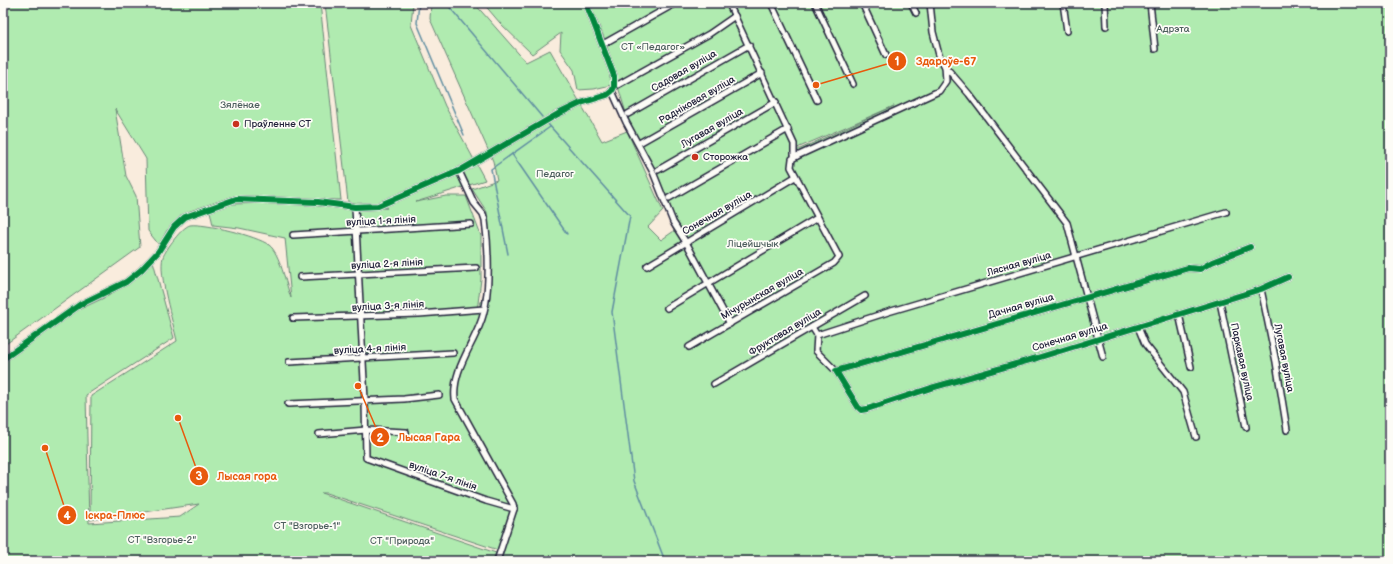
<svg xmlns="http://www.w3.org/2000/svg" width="1393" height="564" viewBox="0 0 1393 564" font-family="'Balsamiq Sans',sans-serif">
<rect width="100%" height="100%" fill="#f9ecdd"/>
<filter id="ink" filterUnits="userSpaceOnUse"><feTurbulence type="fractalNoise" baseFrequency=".025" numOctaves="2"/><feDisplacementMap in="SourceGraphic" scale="8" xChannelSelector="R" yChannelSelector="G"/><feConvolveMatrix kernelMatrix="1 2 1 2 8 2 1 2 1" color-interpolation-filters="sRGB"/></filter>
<g filter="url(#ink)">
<!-- green -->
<g fill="#b0ebb0" stroke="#698676" fill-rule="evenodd">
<path d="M3 3H320L341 200 234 196 190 211 183 215 167 230 159 245 148 231 146 159 115 109 126 176 136 196 140 247 3 346Z"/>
<path d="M325 3H413L411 25 445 106 485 180 416 202 446 196H466L481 236V279L477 311 488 286 487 212 472 189 497 180 493 161 430 19 431 3H474L526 62 550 50 602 141 627 131 663 211 648 227 661 240 674 231 626 113 606 47 611 85 594 89 578 90 574 70 560 50 561 33 532 54 500 23 483 3H585L605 43 612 65 606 42 589 3H1390V561H500L504 552 326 493H321L496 553 492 561H3V363L76 311 108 296 134 279 153 261 174 338 86 395 89 523 180 517 199 504 90 520 91 396 177 341C173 322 158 274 163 257 166 249 182 227 190 225 205 223 257 236 269 245 280 253 286 285 291 298L285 238 239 228 213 225 210 211 228 204 279 203 359 209 387 208 348 202ZM894 106 800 149H795Z"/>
</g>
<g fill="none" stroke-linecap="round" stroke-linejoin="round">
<!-- stream -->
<g stroke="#5f8da1" stroke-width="1.5">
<path d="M419 3 417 23 464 135"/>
<path d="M446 3 542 117"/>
<path d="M548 124 630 216 612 312 634 481 665 561"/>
<path d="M512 154 567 234"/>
<path d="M508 254 491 169 550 127"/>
</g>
<!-- street casing -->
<g stroke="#22223b" stroke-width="8">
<g id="street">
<path d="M771 3 817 100"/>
<path d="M815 3 853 84"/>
<path d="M862 3 886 55"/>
<path d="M911 3 916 13"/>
<path d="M930 3 933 32 939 55 944 65 969 94 1067 223 1103 357"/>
<path d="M1063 3 1067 31"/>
<path d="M1105 3 1106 26"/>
<path d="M1150 3 1155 49"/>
<path d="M603 44 676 3"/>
<path d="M614 87 709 34 735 16"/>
<path d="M612 91 626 122 653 172 673 222 687 244 730 324"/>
<path d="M628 114 749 45"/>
<path d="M641 142 762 73"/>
<path d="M797 156 939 91 946 81 945 66"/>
<path d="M658 170 776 102"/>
<path d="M459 171 474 203 483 214 485 220C489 249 491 298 480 324 471 348 452 372 455 399L513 504 514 509 497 561"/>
<path d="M669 198 788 129"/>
<path d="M355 207 365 400 366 458 486 501 514 509"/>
<path d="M293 235 471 224"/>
<path d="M1250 247 1212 262 1200 269 1188 268 836 371 858 407 861 410 867 409 931 388 1037 358 1261 289 1288 277"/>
<path d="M647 266 795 177"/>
<path d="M300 277 476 268"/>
<path d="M1261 289 1276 362 1287 430"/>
<path d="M1220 302 1246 427"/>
<path d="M667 308 817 218"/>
<path d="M1179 314 1191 367"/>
<path d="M293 318 419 314 484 309"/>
<path d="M812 327 817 335 816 351 836 371"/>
<path d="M1138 327 1145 344 1183 392 1196 437"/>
<path d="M817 335 888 312 1226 212"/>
<path d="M689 347 834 263 839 257 791 167 792 159 797 156 794 155V144L729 4 731 3"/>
<path d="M3 359 81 304 126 282 141 270 158 252 174 227 185 217 236 199 318 202 355 207 378 206 459 171 558 114 581 103 607 95 612 91 614 87V76L586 3"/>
<path d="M289 362 453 353"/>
<path d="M714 384 865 296"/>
<path d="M288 404 404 399 439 395"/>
<path d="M319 434 366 430 406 432"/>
</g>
</g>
<!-- street -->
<use href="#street" stroke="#fdfcf7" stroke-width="5"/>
<!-- cycleway casing -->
<g stroke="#fdfcf7" stroke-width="8">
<g id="cycleway">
<path d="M1250 247 1212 262 1200 269 1188 268 836 371 858 407 861 410 867 409 931 388 1037 358 1261 289 1288 277"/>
<path d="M3 359 81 304 126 282 141 270 158 252 174 227 185 217 236 199 318 202 355 207 378 206 459 171 558 114 581 103 607 95 612 91 614 87V76L586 3"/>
</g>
</g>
<!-- cycleway -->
<use href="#cycleway" stroke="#00873e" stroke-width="6"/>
</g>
</g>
<!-- markers -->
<g fill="#c8321e" stroke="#fdfcf7" stroke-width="1.5">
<circle cx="236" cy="124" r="4"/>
<circle cx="695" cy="157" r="4"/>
</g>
<g text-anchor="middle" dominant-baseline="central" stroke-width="3.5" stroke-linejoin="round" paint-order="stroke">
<!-- park labels -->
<g font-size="10" fill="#4d5e5e" stroke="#fdfcf7">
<text x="1173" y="29">Адрэта</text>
<text x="653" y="47">СТ «Педагог»</text>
<text x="240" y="105">Зялёнае</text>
<text x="555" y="174">Педагог</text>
<text x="753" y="244">Ліцейшчык</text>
<text x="307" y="526">СТ "Взгорье-1"</text>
<text x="162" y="540">СТ "Взгорье-2"</text>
<text x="402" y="541">СТ "Природа"</text>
</g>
<!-- street labels -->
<g font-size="10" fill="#22223b" stroke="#fdfcf7">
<text transform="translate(684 71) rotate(-30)">Садовая вуліца</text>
<text transform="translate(697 100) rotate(-30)">Радніковая вуліца</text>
<text transform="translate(712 128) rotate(-30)">Лугавая вуліца</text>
<text transform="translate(717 213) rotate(-30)">Сонечная вуліца</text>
<text transform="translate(381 221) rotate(-3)">вуліца 1-я лінія</text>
<text transform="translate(387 264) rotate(-3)">вуліца 2-я лінія</text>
<text transform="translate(1019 264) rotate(-16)">Лясная вуліца</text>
<text transform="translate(762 294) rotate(-30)">Мічурынская вуліца</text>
<text transform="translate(388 306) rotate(-3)">вуліца 3-я лінія</text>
<text transform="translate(1021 306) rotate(-16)">Дачная вуліца</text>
<text transform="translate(785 332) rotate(-31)">Фруктовая вуліца</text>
<text transform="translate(1070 337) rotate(-17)">Сонечная вуліца</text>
<text transform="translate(370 349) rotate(-3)">вуліца 4-я лінія</text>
<text transform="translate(1284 358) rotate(79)">Лугавая вуліца</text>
<text transform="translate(1242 362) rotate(78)">Паркавая вуліца</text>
<text transform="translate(443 476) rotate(19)">вуліца 7-я лінія</text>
</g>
<!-- poi labels -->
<g font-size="10" fill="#22223b" stroke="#fdfcf7" text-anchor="start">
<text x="244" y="124">Праўленне СТ</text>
<text x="703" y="157">Сторожка</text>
</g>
</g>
<!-- callouts -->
<path fill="none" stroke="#e8590c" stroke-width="1.5" d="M816 85L897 61M358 386L380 437M178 418L199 476M45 448L67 515"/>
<g fill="#e8590c" stroke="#fdfcf7" stroke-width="1.5">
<circle cx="816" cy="85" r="4"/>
<circle cx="358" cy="386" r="4"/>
<circle cx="178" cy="418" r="4"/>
<circle cx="45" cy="448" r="4"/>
<circle cx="897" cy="61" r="10"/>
<circle cx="380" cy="437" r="10"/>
<circle cx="199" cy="476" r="10"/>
<circle cx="67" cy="515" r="10"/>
</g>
<g font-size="12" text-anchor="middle" font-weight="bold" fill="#fff">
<text x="897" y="65">1</text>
<text x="380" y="442">2</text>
<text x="199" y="480">3</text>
<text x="67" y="520">4</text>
</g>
<g font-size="11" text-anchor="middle" font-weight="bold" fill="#e8590c" stroke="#fdfcf7" stroke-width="3.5" stroke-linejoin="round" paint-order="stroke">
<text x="946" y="65">Здароўе-67</text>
<text x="429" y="441">Лысая Гара</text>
<text x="247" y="480">Лысая гора</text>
<text x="115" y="519">Іскра-Плюс</text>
</g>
<!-- margin -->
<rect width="1393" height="564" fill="none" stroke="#fdfcf7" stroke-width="16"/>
<rect x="8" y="8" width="1377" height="548" fill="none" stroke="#22223b" stroke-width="1.5" filter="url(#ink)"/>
</svg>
